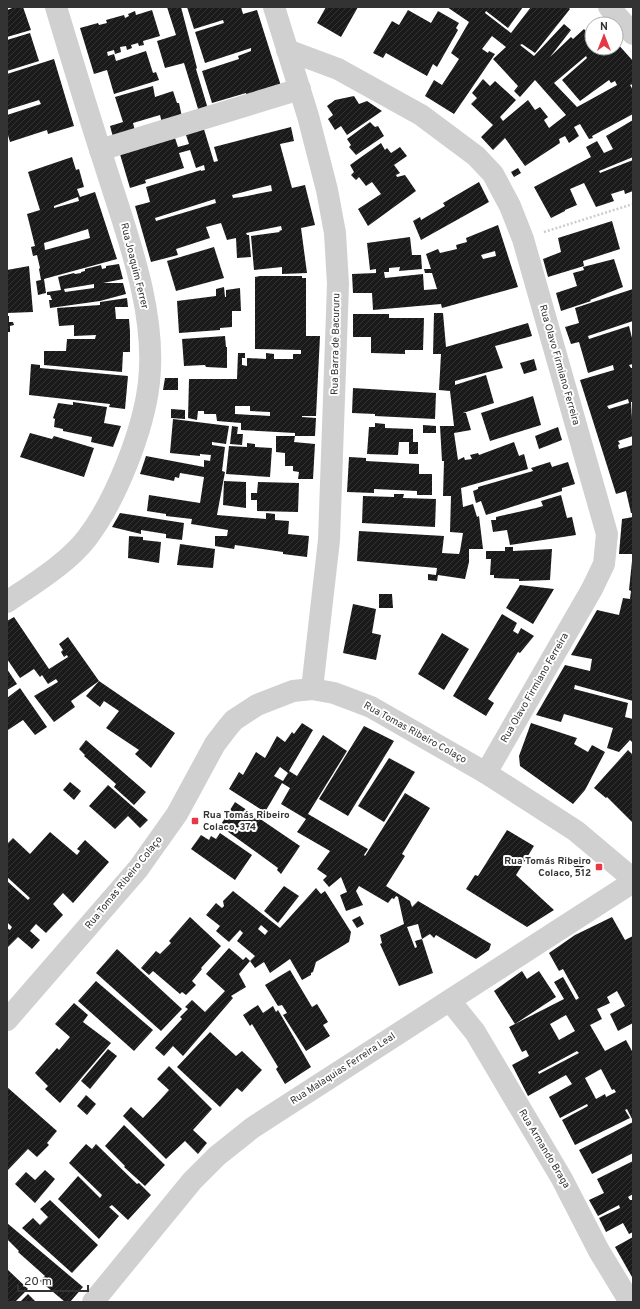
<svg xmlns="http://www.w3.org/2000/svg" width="640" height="1309" viewBox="0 0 640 1309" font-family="Overpass,sans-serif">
<defs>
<pattern id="building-hatch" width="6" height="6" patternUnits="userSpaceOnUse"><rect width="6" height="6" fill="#1a1a1a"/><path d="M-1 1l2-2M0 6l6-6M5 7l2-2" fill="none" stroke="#333"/></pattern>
</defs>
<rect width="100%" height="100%" fill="#fff"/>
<!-- building -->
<g fill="url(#building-hatch)" fill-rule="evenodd">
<path d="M15 7H23L31 30 7 37V10Z"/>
<path d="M167 7H181L197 68 196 69 208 109 199 112 184 63 165 68 157 41 176 35Z"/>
<path d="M187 7H241L243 14 257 10 281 86 247 96 246 93 212 103 202 71 239 59 238 56 251 51V48L205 63 195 32 224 23 223 20 194 29Z"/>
<path d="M326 7H358L341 37 317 23Z"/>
<path d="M447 7H523L508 28 486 11 485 13 511 33 531 7H568L570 9 535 53 522 44 520 45 534 56 564 24 571 30 550 57 571 37 573 39 584 29 592 38V48H616V42L633 61V84L630 85 633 90V114L592 136 593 138 589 139 580 124 574 127 579 136 569 143 565 136 559 139 560 143 525 166 505 138 493 150 481 137 493 125 471 104 477 98 472 93 483 79 490 86 495 81 516 100 500 117 503 121 528 100 535 110 540 107 548 117 544 120 549 128 566 115 535 80 520 97 514 91 518 86 493 59 506 47 492 36 482 49 488 53 489 51 495 54 454 114 425 96 434 80 442 85 459 59 451 53 469 22ZM586 56 587 58 562 80 580 101 609 80 611 83 615 81 617 85 577 107 554 83Z"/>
<path d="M152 10 160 36 143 41 144 45 139 46 138 43 131 45 132 48 127 50 126 46 120 47 121 52 115 54 114 50 107 52 108 56 114 54 116 61 146 51 153 73 156 72 159 80 114 94 107 70 94 74 80 28 98 23 99 25 107 23 106 20 124 15 125 18 129 16 128 14 135 11 136 15Z"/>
<path d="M408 10 431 23 438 11 459 23 456 28 458 30 437 67 433 64 427 76 386 53 383 58 373 53 392 21 399 25Z"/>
<path d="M30 33 39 61 7 71V40Z"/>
<path d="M54 59 74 126 48 134 47 130 10 142 7 132V115L41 104 39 100 7 110V74Z"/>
<path d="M153 86 155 97 173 91 177 103H179L182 117 162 123 160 115 133 123 135 131 113 137 110 126 123 122 115 97Z"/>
<path d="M354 96 359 104 367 101 382 111 347 135 341 126 335 130 328 119 333 115 327 106 335 100Z"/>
<path d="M633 120V157L599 171 600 173 633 160V191L625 194 624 190 611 194 614 201 596 207 584 183 570 189 577 205 565 210V211L551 218 534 187 591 157 586 147 597 141 604 153 613 149 606 136Z"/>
<path d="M370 122 375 127 378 126 384 136 356 155 349 147 351 145 347 139Z"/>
<path d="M203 126 214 162 218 161 214 147 291 127 294 141 280 144 292 188 305 185 315 225 301 228 307 273 282 274V267L254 270 251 236 280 232 279 231 282 230 281 226 246 233 247 235H249L251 257 237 258 236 238 227 240 221 223 206 227 210 238 176 249 178 255 151 262 135 206 150 202 146 187 201 170V171L205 170 204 165 196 168 190 150 179 153 184 168 145 180 146 183 130 188 119 151 175 138 178 147 189 144 185 132ZM271 185 272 191 242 197 233 198 232 195ZM215 199 216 203 156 221 155 218Z"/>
<path d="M381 143 385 150 387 148 391 153 400 147 407 156 394 165 400 173 396 175 397 177 405 175 416 191 368 226 358 209 381 194 372 182 366 186 359 177 356 180 351 175 354 172 350 165Z"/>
<path d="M72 157 76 170 79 169 84 187 77 189 80 197 95 192 117 259 44 279 46 293 38 295 36 281 41 280 39 269 40 268 37 255 33 256 31 247 35 246 27 214 40 210 28 172ZM78 197 79 201 54 208V206ZM88 229 90 238 45 250 44 243Z"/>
<path d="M518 168 521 173 514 177 511 172Z"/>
<path d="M479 182 489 202 421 240 413 221 420 217 421 220 445 206 443 203Z"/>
<path d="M612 221 620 249 583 261 584 266 548 277 543 259 561 252 558 238Z"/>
<path d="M498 225 518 287 442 308 441 304 373 310 372 293H353L352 274 376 273V269L370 270 367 243 410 237 412 255H421L422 269 399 271 400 267 389 268V272H384L385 278 423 274 424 290 437 289 432 273H425L424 269H431L426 254 438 249 440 253 457 249 456 245 467 242 466 238ZM495 251 496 256 483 259 481 255Z"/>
<path d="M214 247 224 278 176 291 167 261Z"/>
<path d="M614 259 623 287 590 300 591 301 561 311 556 293 577 286 573 273 584 270 583 267Z"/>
<path d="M119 264 123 279 103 283H123L126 294 100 301 50 308 49 300H52L50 295H47V292L61 290 58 277 74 273 75 274 81 273V272L85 271V269L101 265 102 269 106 268V266ZM94 284V288L65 292 64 289Z"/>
<path d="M29 266 33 312 7 313V270Z"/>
<path d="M260 276H302V278H306V336H320L316 416H302V417L316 418 315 436H295V433L241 430V423L217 421 216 414H204V411H198L197 420 188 418 189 379H237L238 353H245V358H242V365L247 366V358L266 359V353L274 354V359H293V354H301V350L255 349V277ZM235 406H250V411L270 412V416L235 414Z"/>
<path d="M224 287 225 297H226V290L240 288 241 311H232V327L220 328V330L179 333 177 301 216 296V289Z"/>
<path d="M633 289V321L588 336 589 339 629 326 633 342V364L629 365 631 368H633V402H631L633 436 618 441 620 444 618 445 619 449 633 445V513H631L626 491 616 494 580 380 614 370 613 365 588 373 579 342 571 344 565 327 579 323 575 308ZM628 399 629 403 609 409 607 406Z"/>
<path d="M127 298 128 307H115L116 319H129L130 332V352H123L122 372 44 365V351H66L67 339H95L96 335 74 336V325L59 326 57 308 100 305V302Z"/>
<path d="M434 313H443L446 347 528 323 532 336 495 346 503 368 455 381V385L486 375 494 403 463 413H466L471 430 454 433 458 460 464 457 465 460 472 459 470 455 478 453 479 455 514 442 519 456 524 454 528 469 461 488 463 507 473 504 477 517 479 516 483 549H469V562L465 579 438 575 437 581 428 580V574L436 575 437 568 357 561 359 531 444 536 442 553 459 554 460 551 463 533 450 532 451 496H443L444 461H442L440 426H454L450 391 439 390 441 354H433Z"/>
<path d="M353 314H389V318H424L423 350H405V354L371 353V337H353Z"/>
<path d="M7 316H9V322H13L14 325 10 326V332H7Z"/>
<path d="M225 336 226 347H227V368L206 367 205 365 184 366 182 339Z"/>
<path d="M534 359 537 370 524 374 520 363Z"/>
<path d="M31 364 40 365V368L128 376 125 409 109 407 110 404 29 395Z"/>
<path d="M165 378H178V390H163Z"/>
<path d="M353 388 436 393 435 419 375 416V414L352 413Z"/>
<path d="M533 396 541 425 490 441 481 413Z"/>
<path d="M73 402 107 407 104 423 121 426 113 447 91 442 92 437 63 431V429L54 427 55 419 53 418 58 403 73 405Z"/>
<path d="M171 409 185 410V419L171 418Z"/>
<path d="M173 419 229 426 226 444 212 442V445L225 447 222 471 225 472 217 515 266 519V513L275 514V520L289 521 288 534 309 536 307 557 283 554V552L235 545 234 549 215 546V536H227L228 530 191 524 192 519 166 516V514L147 511 149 495 200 503 204 477 180 473 179 478 175 477 174 481 140 474 146 456 204 467V460L210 461 211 455 200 454V456L170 453Z"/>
<path d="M375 423 385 424V428L413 429V442H418V454H409V442H399L398 455 367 454 369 427H375Z"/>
<path d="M423 425 436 426V433H423Z"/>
<path d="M232 426 238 427 237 434H243L242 445 230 444Z"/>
<path d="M558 427 562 440 539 449 535 436Z"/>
<path d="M30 433 52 439 54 436 94 448 84 477 20 457Z"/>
<path d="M276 436H295L294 442 315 444 313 479H298L299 472 293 471V466H285V453L276 452Z"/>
<path d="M247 443 255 444V447L272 448 270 477 226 474 229 446 247 447Z"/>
<path d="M349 457 366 458V461L419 464V474H432V495H417V491L374 489V493L347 492Z"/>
<path d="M550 462 552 467 568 462 575 484 562 488V491L486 515 481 501 476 503 473 491 478 489V487L533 471 531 468Z"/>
<path d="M224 481 246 482V508L223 505Z"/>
<path d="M258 482 299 483 298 512 257 511V500H251V493H257Z"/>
<path d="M394 494H404L403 498 436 499 435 527 362 523 363 496 394 497Z"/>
<path d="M561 495 567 518 572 517 576 535 510 545 507 530 493 532 491 520H496V517L536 508 543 506 541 501Z"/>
<path d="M120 513 184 523 182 540 166 538V534L141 530V534L112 527Z"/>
<path d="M633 517V554H619L622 519Z"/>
<path d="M129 536 143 537V540L161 542 159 563 128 558Z"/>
<path d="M180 544 215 549 213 568 177 565Z"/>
<path d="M505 547H513V551L552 549 550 580 519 581V579L494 578V575H490L491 559H486V551H505Z"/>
<path d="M632 561 633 701 575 685 574 689 628 703 625 717 633 719V743L630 740 619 752 607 748 613 728 564 714 561 722 536 715 565 665 590 671 592 659 571 655 597 610 619 615 623 598 630 599 631 591 629 590Z"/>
<path d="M520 585 554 589 533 624 506 608Z"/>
<path d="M379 594H392L393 608H379Z"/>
<path d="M353 604 376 609 372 633 381 635 376 660 343 653Z"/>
<path d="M502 614 517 623 513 631 518 634 521 628 534 636 520 653 518 652 488 699 494 703 486 716 453 696Z"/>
<path d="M14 617 49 669 68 657 67 655 64 657 61 652 63 650 59 644 68 637 99 681 71 701 75 707 54 722 34 696 58 682 56 679 48 684 42 675 40 677 34 669 20 678 7 659V621Z"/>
<path d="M442 633 469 649 444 690 418 674Z"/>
<path d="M7 669 17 684 7 690Z"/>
<path d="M99 681 175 733 151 768 135 754 139 750 106 728 119 711 104 701 100 707 86 696Z"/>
<path d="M20 688 47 727 35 735 23 720 8 730 7 728V698Z"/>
<path d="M302 723 313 730 289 771 297 776 323 735 347 751 308 814 368 849 364 855 365 856 405 793 430 808 402 854 405 856 386 886 410 901 412 907 418 901 491 944 489 950 476 959 436 935 434 938 430 934 422 939 418 924 407 927 415 948 417 947 415 941 422 939 433 973 399 986 380 944 382 943 380 935 404 924 398 897 396 896 394 899 392 898 388 903 359 886 356 891 363 905 346 911 340 895 347 892 341 877 329 887 323 880 327 876 317 869 330 851 297 832 306 819 281 804 290 788 282 783 265 812 229 789 239 772 243 775 256 752 265 758 277 736 285 742 292 732 294 734ZM280 767 288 773 283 781 274 776Z"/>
<path d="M531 723 577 738 574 744 588 752 592 745 605 752 585 790 573 804 520 766 519 756Z"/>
<path d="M364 726 394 741 348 816 319 799Z"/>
<path d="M86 740 146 792 134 805 114 787 116 784 84 756 85 755 79 749Z"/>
<path d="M628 750 633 755V823L607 797 606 798 594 788Z"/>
<path d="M389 758 415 772 384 822 358 806Z"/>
<path d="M70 782 81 791 74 800 63 790Z"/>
<path d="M108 785 148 820 140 828 128 816 115 829 89 806Z"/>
<path d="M235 802 300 846 281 874 277 870 278 868 220 826Z"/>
<path d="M507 830 534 846 516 875 554 910 527 927 466 889 475 875 478 876Z"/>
<path d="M50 832 77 855 80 851 77 849 85 840 109 862 73 903 63 893 53 904 63 915 46 933 36 924 30 931 40 940 32 949 18 937 7 948V928L10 930 12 927 7 922V881L28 900 30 898 7 877V844L13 838 30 854Z"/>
<path d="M220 833 252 855 235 880 191 849 201 835 209 840 211 836 216 839Z"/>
<path d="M576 858 586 869 581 874 571 863Z"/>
<path d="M284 886 299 896 278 923 264 911Z"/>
<path d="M316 888 321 894 325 891 351 932 349 942 316 962 313 972 311 973V975L302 980 290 959 270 973 264 962 255 968 250 961 239 974 246 987 231 996 233 998 183 1056 173 1046 164 1056 155 1048 182 1019 180 1017 188 1009 185 1007 192 1000 205 1012 225 991 206 974 229 948 243 960 246 957 250 961 255 956 237 941 243 933 240 930 229 942 216 931 220 926 206 915 216 903 222 908 224 906 223 901 233 891 280 928ZM261 925 268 931 265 935 258 929Z"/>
<path d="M360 916 364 924 357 928 352 920Z"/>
<path d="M190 917 221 946 201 968 202 969 192 981 196 985 186 995 182 992 180 994 153 971 149 975 141 968 156 951 160 954 171 943 169 941Z"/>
<path d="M612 917 625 940 633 936V1023L618 1031 610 1014 625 1006 617 991 607 997 610 1003 597 1009 602 1019 590 1025 605 1051 626 1040 633 1053V1118L632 1119 627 1109 625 1110 630 1118 575 1145 562 1120 588 1106 587 1104 560 1118 549 1097 572 1084 566 1075 528 1096 512 1065 529 1056 526 1050 522 1052 509 1027 564 999 554 982 563 977 576 1000 579 998 563 969 559 971 549 953 575 935ZM566 1015 575 1031 559 1040 550 1024ZM577 1051 579 1053 539 1074 538 1072ZM601 1069 612 1090 614 1089 616 1092 606 1097 605 1094 596 1099 585 1078Z"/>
<path d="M117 949 182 1009 161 1031 96 973Z"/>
<path d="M290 970 312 1007 317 1004 328 1022 323 1025 330 1036 306 1051 283 1015 287 1013 282 1005 278 1006 265 985Z"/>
<path d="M522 971 527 979 539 971 556 997 515 1024 494 991Z"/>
<path d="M96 981 153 1030 134 1051 78 1001Z"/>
<path d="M74 1003 88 1015 83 1022 111 1043 60 1103 45 1089 48 1086 35 1073 57 1048 59 1050 70 1037 55 1024Z"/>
<path d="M258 1005 263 1013 273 1006 276 1012 278 1010 311 1067 285 1084 276 1069 278 1067 252 1024 250 1026 243 1015Z"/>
<path d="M210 1032 236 1056 242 1051 262 1070 242 1092 237 1088 220 1107 177 1067Z"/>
<path d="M108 1049 117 1056 90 1089 81 1081Z"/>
<path d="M169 1066 212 1109 193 1130 207 1143 198 1154 185 1141 166 1159 123 1116 131 1107 143 1118 160 1100 169 1090 157 1079Z"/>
<path d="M7 1087 57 1131 47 1143 49 1145 37 1157 28 1149 7 1171Z"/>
<path d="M86 1095 96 1104 87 1115 77 1106Z"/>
<path d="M633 1122V1153L592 1174 579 1150Z"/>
<path d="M124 1125 165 1165 145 1186 124 1167 125 1166 105 1146Z"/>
<path d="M86 1144 92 1149 96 1144 137 1184 139 1183 151 1195 128 1220 112 1205 109 1207 119 1216 99 1239 58 1199 78 1176 100 1198 102 1195 69 1163Z"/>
<path d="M633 1161V1194L628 1197 630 1200H633V1232L629 1234 623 1223 606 1232 599 1218 620 1208 619 1205 598 1216 589 1200 604 1193 597 1179Z"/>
<path d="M45 1170 55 1179 35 1203 15 1184 26 1172 35 1180Z"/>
<path d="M50 1200 98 1245 72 1273 22 1228 33 1218 40 1225 48 1217 40 1209Z"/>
<path d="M7 1223 83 1287 70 1302H65L40 1281 45 1276 18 1252 19 1251 7 1239Z"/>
<path d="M633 1237V1277H632L615 1247Z"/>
<path d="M7 1269 28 1289 15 1302H7Z"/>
<path d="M28 1294 36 1302H20Z"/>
</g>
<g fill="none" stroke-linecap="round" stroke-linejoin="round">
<!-- path -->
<path stroke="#cdcdcd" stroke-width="2.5" stroke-dasharray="2 2" stroke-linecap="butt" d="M544 232 633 204"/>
<!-- minor -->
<g stroke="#d0d0d0" stroke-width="22">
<path d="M274 7 308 116 327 190 335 233 338 284 329 540 312 689"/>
<path d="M609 7 633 34"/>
<path d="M287 50 338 69 421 115 476 156 493 174 510 206 523 239 607 534 604 564 592 589 486 773"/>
<path d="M100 150 300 89"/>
<path d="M7 602C33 584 68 563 87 538 116 500 144 429 149 382 157 311 126 232 105 165 88 113 72 60 56 7"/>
<path d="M450 1001 475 1032 494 1064 562 1179 599 1251 630 1302"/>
<path d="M7 1020 138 869 177 814 215 744 228 727 234 720 257 705 293 691 312 689 334 693 371 707 486 773 576 831 633 879"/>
<path d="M93 1302 192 1181 217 1156 252 1128 633 882"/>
</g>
</g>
<!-- markers -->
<g fill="#e63946" stroke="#fff" stroke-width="1.5">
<rect x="191" y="817" width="8" height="8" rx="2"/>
<rect x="595" y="863" width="8" height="8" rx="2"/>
</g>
<g text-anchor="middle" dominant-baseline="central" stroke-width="4" stroke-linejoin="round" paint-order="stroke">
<!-- street labels -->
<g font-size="10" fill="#333" stroke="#fff">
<text transform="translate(134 266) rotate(76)">Rua Joaquim Ferrer</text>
<text transform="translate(336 344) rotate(-89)">Rua Barra de Bacururu</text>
<text transform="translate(559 365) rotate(74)">Rua Olavo Firmiano Ferreira</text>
<text transform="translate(535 688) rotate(-60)">Rua Olavo Firmiano Ferreira</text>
<text transform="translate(415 733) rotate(29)">Rua Tomas Ribeiro Colaço</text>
<text transform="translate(124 883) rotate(-51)">Rua Tomas Ribeiro Colaço</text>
<text transform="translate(343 1069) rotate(-33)">Rua Malaquias Ferreira Leal</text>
<text transform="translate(544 1149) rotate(59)">Rua Armando Braga</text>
</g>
<!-- poi labels -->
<g font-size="10" font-weight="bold" fill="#333" stroke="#fff" text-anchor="start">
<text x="203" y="815">Rua Tomás Ribeiro<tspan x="203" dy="12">Colaco, 374</tspan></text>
<text x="591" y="861" text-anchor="end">Rua Tomás Ribeiro<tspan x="591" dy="12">Colaco, 512</tspan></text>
</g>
</g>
<!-- border -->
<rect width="640" height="1309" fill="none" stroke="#333333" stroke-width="16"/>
<!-- north arrow -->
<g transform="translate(604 36)"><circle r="19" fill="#ffffff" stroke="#adadad"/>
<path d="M0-3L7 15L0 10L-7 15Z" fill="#e63946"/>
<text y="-6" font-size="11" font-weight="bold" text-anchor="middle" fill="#333333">N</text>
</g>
<!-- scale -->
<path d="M18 1285v6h70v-6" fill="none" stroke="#333333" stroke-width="2"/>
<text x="24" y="1285" font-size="12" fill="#333333" stroke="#ffffff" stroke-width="3" paint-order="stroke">20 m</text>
</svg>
